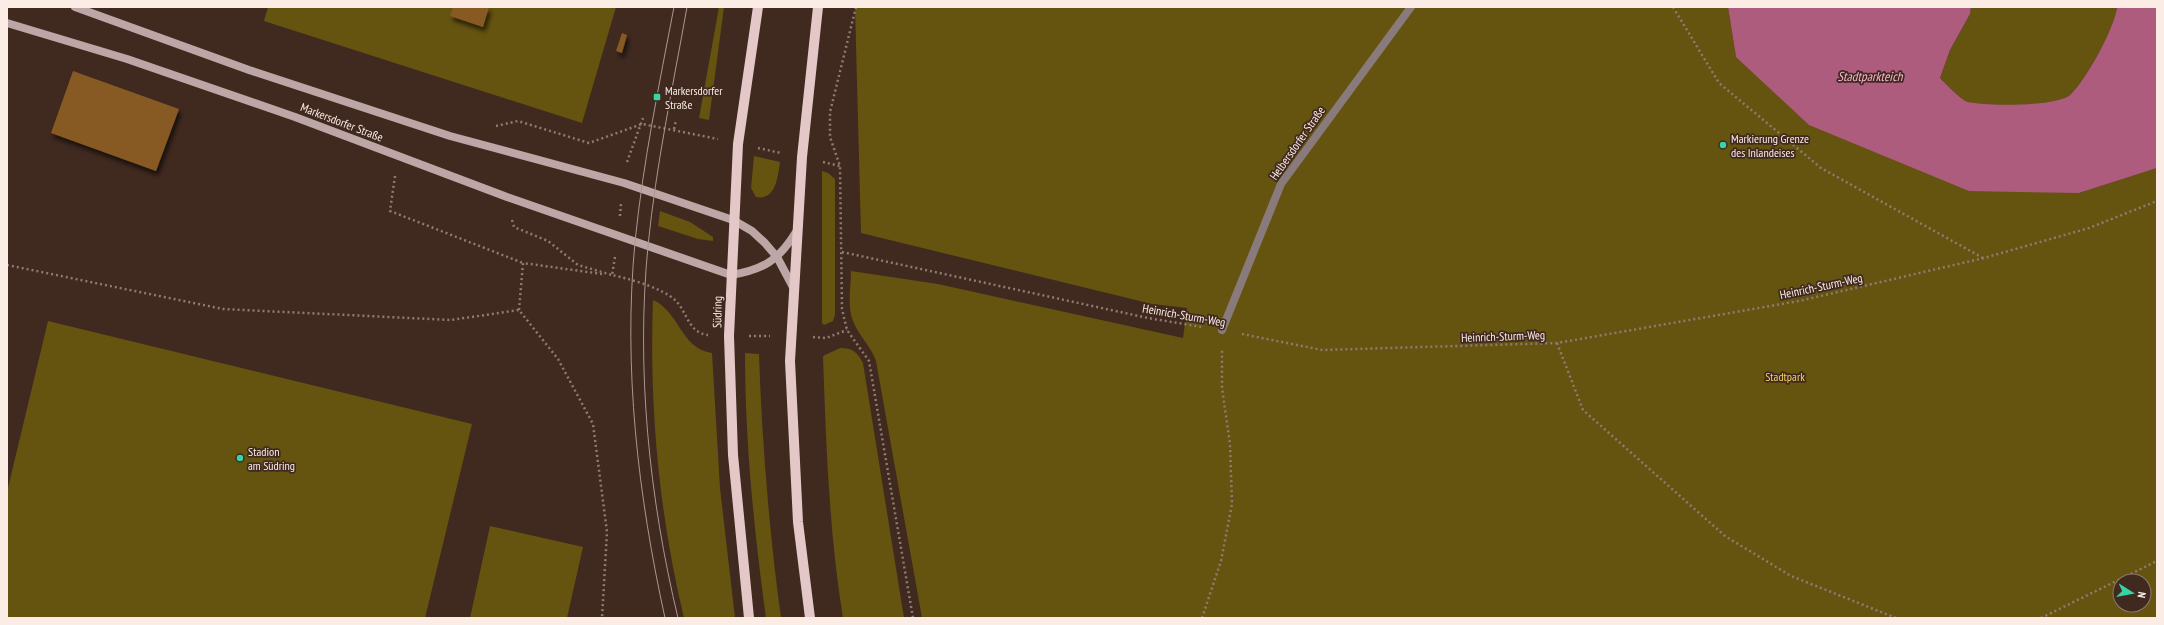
<svg xmlns="http://www.w3.org/2000/svg" width="2164" height="625" viewBox="0 0 2164 625" font-family="'PT Sans Narrow',sans-serif">
<defs>
<filter id="shadow"><feDropShadow dx="2.5" dy="4.5" stdDeviation="2" flood-color="#0009"/></filter>
</defs>
<rect width="100%" height="100%" fill="#40291f"/>
<!-- green -->
<g fill="#655310" fill-rule="evenodd">
<path d="M268 7H616L582 123 264 21Z"/>
<path d="M719 7H724L709 120 699 118Z"/>
<path d="M855 7H1728L1736 57 2079 193 2157 168V618H922L876 361C871 346 858 335 853 321 847 306 851 286 851 271L938 284 1183 338 1187 308 1152 304 861 233ZM2120 581H2144V605H2120Z"/>
<path d="M1971 7H2117C2115 27 2085 82 2070 95 2056 107 1985 107 1968 102 1961 100 1946 84 1940 78L1950 50 1970 14Z"/>
<path d="M754 156 780 162C778 176 776 201 756 197L751 188Z"/>
<path d="M822 171 828 173 835 179V315L833 321 824 325 822 323Z"/>
<path d="M660 211 690 222 713 237V241L698 239 658 226Z"/>
<path d="M653 300C679 311 681 349 712 353L720 488 735 618H684C659 514 649 406 653 300Z"/>
<path d="M48 321 472 424 425 618H7V492Z"/>
<path d="M840 348C853 348 857 352 863 363L904 618H843C829 532 826 444 823 356Z"/>
<path d="M745 353 759 354C762 442 769 530 781 618H766C754 530 745 442 745 353Z"/>
<path d="M490 526 583 547 567 618H470Z"/>
</g>
<!-- water -->
<path fill="#ad5c7e" d="M1728 7H1971L1970 14 1950 50 1940 78C1946 84 1961 100 1968 102 1985 106 2056 107 2070 95 2085 82 2115 27 2117 7H2157V168L2079 193 1969 191 1809 125 1736 57Z"/>
<!-- building -->
<g fill="#865a24" filter="url(#shadow)">
<path d="M453 7H489L483 27 450 16Z"/>
<path d="M622 33 627 35 622 53 616 51Z"/>
<path d="M73 71 179 109 156 171 51 133Z"/>
</g>
<g fill="none" stroke-linecap="round" stroke-linejoin="round">
<!-- path -->
<g stroke="#8f7b73" stroke-width="2.5" stroke-dasharray="2 3" stroke-linecap="butt">
<path d="M856 7 830 112V137L840 166 842 309 847 330 869 361 913 618"/>
<path d="M1673 7 1719 83 1821 168 1983 258"/>
<path d="M496 126 518 121 589 143 642 124 718 139"/>
<path d="M674 129 676 120"/>
<path d="M758 148 781 153"/>
<path d="M627 162 643 118"/>
<path d="M823 162 840 166"/>
<path d="M395 176 390 211 523 263"/>
<path d="M620 216 621 203"/>
<path d="M512 220 514 227 548 241 578 265 612 275"/>
<path d="M842 252 1148 318 1202 327"/>
<path d="M615 257 612 275C630 279 662 288 675 300 687 311 688 333 708 335"/>
<path d="M7 265 223 309 451 320 519 310 558 359 593 424 607 532 602 618"/>
<path d="M519 310 523 263 602 274"/>
<path d="M1242 334 1322 350 1557 343 1799 301 1984 258 2089 228 2157 201"/>
<path d="M749 336H770"/>
<path d="M813 337 826 338 847 330"/>
<path d="M1557 343 1583 410 1725 536 1791 576 1896 618"/>
<path d="M1202 618 1221 561 1232 504 1230 444 1222 388V349"/>
<path d="M2041 618 2157 561"/>
</g>
<!-- lane -->
<path stroke="#897b7b" stroke-width="8" d="M1222 330 1281 184 1411 7"/>
<!-- secondary -->
<g stroke="#bda7a6" stroke-width="8">
<path d="M75 7 249 70 450 136 624 183 733 220 752 231 765 243 777 257 793 287"/>
<path d="M7 23 127 59 295 117 507 197 731 275C763 270 779 260 796 232"/>
</g>
<!-- primary -->
<g stroke="#e4c8c7" stroke-width="10">
<path d="M749 618 733 455 729 336 738 144 758 7"/>
<path d="M810 618 798 522 790 361 802 157 818 7"/>
</g>
<!-- tram -->
<g stroke="#aa9890" stroke-width="1">
<path d="M665 618C638 495 623 368 635 242 643 163 659 85 674 7"/>
<path d="M678 618C649 497 636 369 648 246 656 165 673 86 687 7"/>
</g>
</g>
<!-- markers -->
<g fill="#37d4a6" stroke="#40291f" stroke-width="1.5">
<rect x="653" y="93" width="8" height="8" rx="2"/>
<circle cx="1723" cy="145" r="4"/>
<circle cx="240" cy="458" r="4"/>
</g>
<g text-anchor="middle" dominant-baseline="central" stroke-width="3.5" stroke-linejoin="round" paint-order="stroke">
<!-- poi labels -->
<g font-size="12" fill="#fbece5" stroke="#40291f" text-anchor="start">
<text x="665" y="90">Markersdorfer<tspan x="665" dy="14">Straße</tspan></text>
<text x="1731" y="138">Markierung Grenze<tspan x="1731" dy="14">des Inlandeises</tspan></text>
<text x="248" y="451">Stadion<tspan x="248" dy="14">am Südring</tspan></text>
</g>
<!-- street labels -->
<g font-size="12" fill="#fbece5" stroke="#40291f">
<text transform="translate(342 122) rotate(21)">Markersdorfer Straße</text>
<text transform="translate(1297 143) rotate(-55)">Helbersdorfer Straße</text>
<text transform="translate(1821 286) rotate(-12)">Heinrich-Sturm-Weg</text>
<text transform="translate(717 312) rotate(-89)">Südring</text>
<text transform="translate(1184 315) rotate(10)">Heinrich-Sturm-Weg</text>
<text transform="translate(1503 336) rotate(-2)">Heinrich-Sturm-Weg</text>
</g>
<!-- park labels -->
<g font-size="12" fill="#f6d45b" stroke="#40291f">
<text x="1785" y="376">Stadtpark</text>
</g>
<!-- water labels -->
<g font-size="13" font-style="italic" fill="#fbb6d1" stroke="#40291f">
<text x="1870" y="76">Stadtparkteich</text>
</g>
</g>
<!-- border -->
<rect width="2164" height="625" fill="none" stroke="#fbece5" stroke-width="16"/>
<!-- north arrow -->
<g transform="translate(2132 593) rotate(101)"><circle r="19" fill="#40291f" stroke="#8b776e"/>
<path d="M0-3L7 15L0 10L-7 15Z" fill="#37d4a6"/>
<text y="-6" font-size="11" font-weight="bold" text-anchor="middle" fill="#fbece5">N</text>
</g>
</svg>
